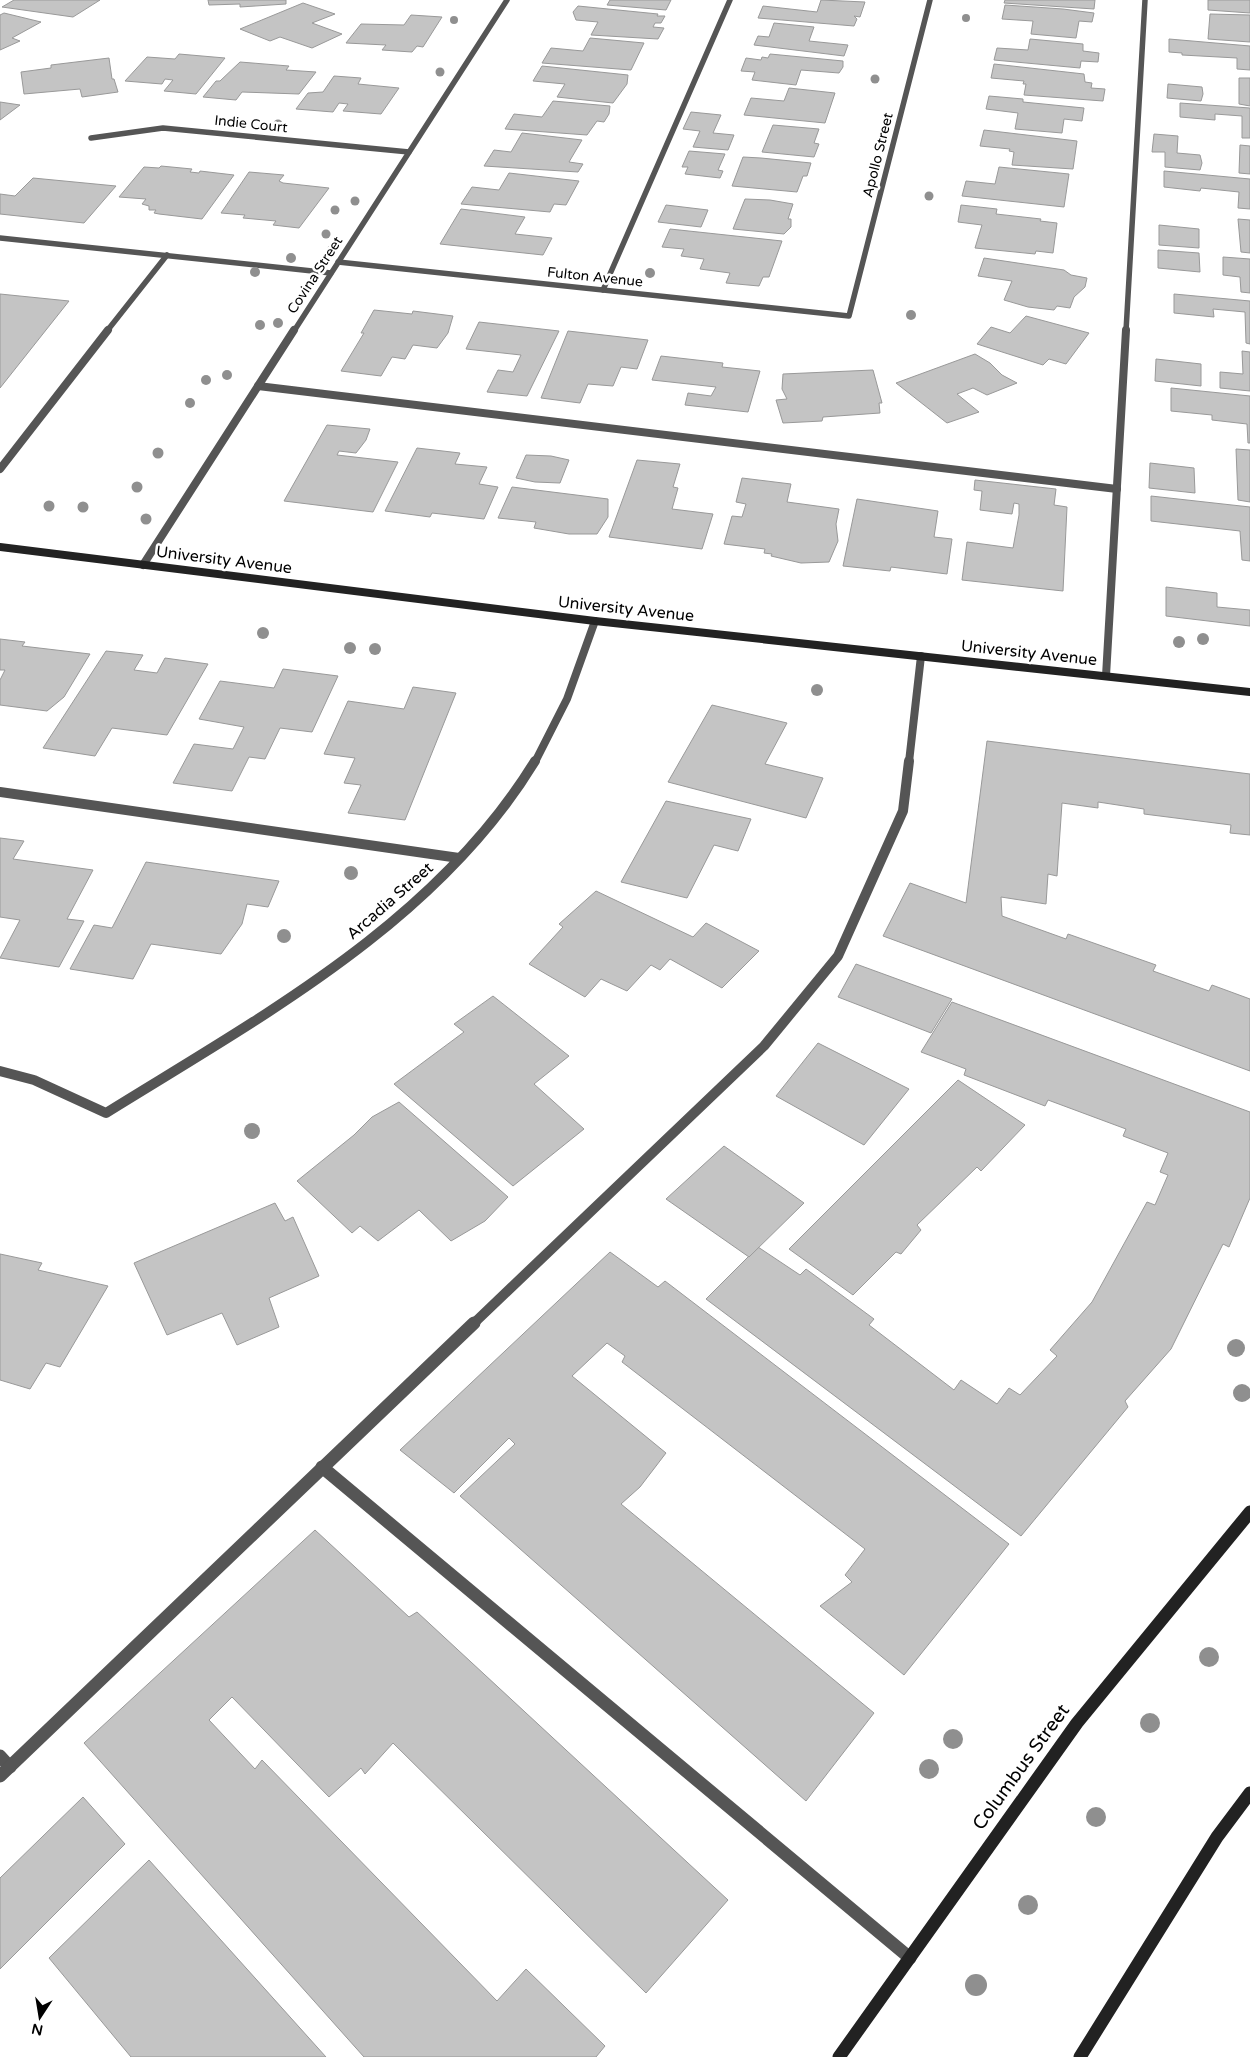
<svg xmlns="http://www.w3.org/2000/svg" width="1250" height="2057" viewBox="0 0 1250 2057" font-family="'Varela Round',sans-serif">
<rect width="100%" height="100%" fill="#fff"/>
<!-- building -->
<g fill="#c4c4c4" stroke="#999">
<path d="M14 0H100L73 17 2 7Z"/>
<path d="M208 0H286V4L240 7V4L209 5Z"/>
<path d="M610 0H671L666 10 607 5Z"/>
<path d="M821 0 865 2 860 17 854 16 857 19 854 26 758 18 763 6 817 12Z"/>
<path d="M1005 0H1095L1094 9 1004 3Z"/>
<path d="M1208 0H1250V13L1208 10Z"/>
<path d="M303 3 335 14 312 23 342 34 312 48 280 37 270 41 240 29Z"/>
<path d="M1005 5 1063 9 1094 13 1092 22 1079 21 1076 38 1031 34 1033 21 1002 19Z"/>
<path d="M578 6 658 14 657 16H665L661 23H655L653 27 664 28 658 39 591 35 598 22 576 20 573 12Z"/>
<path d="M4 13 41 22 12 38 20 41 0 50V15Z"/>
<path d="M1210 14 1250 15V42L1208 39Z"/>
<path d="M411 15 442 17 423 47 417 46 412 52 382 50 386 45 346 43 361 24 404 25Z"/>
<path d="M774 23 814 27 809 41 848 45 844 56 754 45 758 36 769 37Z"/>
<path d="M590 38 644 43 631 70 542 63 551 48 583 51Z"/>
<path d="M1030 39 1083 44V51L1099 53 1098 62 1081 61 1080 68 994 60 997 48 1028 50Z"/>
<path d="M1169 39 1250 46V70L1237 69V58L1182 55V53L1169 52Z"/>
<path d="M179 54 225 58 196 94 164 91 173 80 165 79 162 84 125 81 147 57 175 59Z"/>
<path d="M770 54 843 61V67L839 73 801 70 796 85 752 80 755 72 741 71 746 58 761 60 762 57 768 58Z"/>
<path d="M109 58 112 79H114L118 92 82 97 80 89 24 94 21 72 51 68V65Z"/>
<path d="M240 62 289 66 286 70 316 72 299 94 242 92 236 100 203 97 216 81H220Z"/>
<path d="M994 64 1084 74 1085 82 1092 83 1091 88 1105 89 1103 101 1024 95 1026 84H1023L1024 81 991 78Z"/>
<path d="M542 66 628 75 627 84 613 103 557 97 565 84 533 81Z"/>
<path d="M334 76 361 78 358 84 399 88 381 114 343 111 348 104 339 103 333 112 296 109 308 93 323 92Z"/>
<path d="M1239 78H1250V106L1239 104Z"/>
<path d="M1168 84 1202 87 1203 94 1201 101 1167 98Z"/>
<path d="M789 88 835 93 825 123 744 115 751 98 784 101Z"/>
<path d="M989 96 1023 99V102L1084 108 1082 121 1064 119 1062 133 1015 129 1018 113 986 109Z"/>
<path d="M553 101 610 106 609 114 604 122 597 121 587 135 505 129 514 114 542 117Z"/>
<path d="M0 102 20 105 0 120Z"/>
<path d="M1180 103 1250 108V138H1242V116L1215 114V120L1180 117Z"/>
<path d="M691 112 721 115 713 133 734 135 728 150 693 147 700 131 683 129Z"/>
<path d="M773 125 819 129 814 143 819 144 814 157 762 152Z"/>
<path d="M984 130 1077 141 1073 169 1012 165 1014 152 1009 151 1010 149 980 146Z"/>
<path d="M522 133 582 140 569 162 583 164 578 172 484 166 494 150 511 152Z"/>
<path d="M1154 134 1178 136 1177 153 1200 155 1202 163 1200 170 1165 167V152H1152Z"/>
<path d="M1240 145 1250 146V174L1239 173Z"/>
<path d="M689 151 725 154 718 170 723 171 720 178 685 174 688 167H682Z"/>
<path d="M743 157 761 158 811 163 807 176H803L797 192 732 186Z"/>
<path d="M161 166 192 169 190 172 199 173 200 171 234 175 202 219 159 214 154 213 156 210H149V206L142 204 146 199 119 197 144 167 159 168Z"/>
<path d="M999 167 1069 174 1064 207 962 196 966 181 995 184Z"/>
<path d="M1164 171 1250 179V209L1238 208 1239 192 1201 188 1200 191 1164 187Z"/>
<path d="M249 172 284 175 279 181 283 183 329 188 299 228 273 225 276 221 243 218 245 215 221 213Z"/>
<path d="M509 173 579 181 566 205 554 204 550 212 461 204 472 187 499 190Z"/>
<path d="M33 178 116 186 84 223 0 214V194L15 196Z"/>
<path d="M745 199 770 200 793 204 788 219H791V227L784 234 733 229Z"/>
<path d="M666 205 708 210 701 227 658 222Z"/>
<path d="M961 205 997 209 996 214 1041 219 1040 221 1057 223 1053 253 1036 251 1035 254 975 248 982 225 958 222Z"/>
<path d="M461 209 525 217 515 234 552 238 543 255 440 244Z"/>
<path d="M1238 219 1250 220V253L1241 252Z"/>
<path d="M1159 225 1199 229V248L1159 245Z"/>
<path d="M670 229 782 241 769 277H763L759 286 726 283 730 273 700 269 704 259 681 256 684 249 662 247Z"/>
<path d="M1158 250 1199 253 1200 272 1158 268Z"/>
<path d="M1223 257 1250 259V293L1241 292 1240 277 1223 275Z"/>
<path d="M984 258 1064 270 1071 275 1087 278 1085 287 1074 297 1070 308 1057 306 1054 310 1028 307 1004 300 1012 281 978 276Z"/>
<path d="M0 294 69 301 0 388Z"/>
<path d="M1174 294 1250 301V344L1246 343 1245 312 1213 309 1214 317 1174 313Z"/>
<path d="M374 310 412 314 413 311 453 316 448 333 437 348 413 345 405 359 392 357 381 376 341 371 364 333H361Z"/>
<path d="M1026 316 1089 333 1066 364 1049 359 1043 365 977 344 991 327 1010 333Z"/>
<path d="M479 322 559 331 527 396 487 392 498 370 513 372 521 355 466 349Z"/>
<path d="M568 331 648 340 637 369 621 367 613 386 588 384 580 403 541 398Z"/>
<path d="M1242 351 1250 352V391L1220 388V372L1243 374Z"/>
<path d="M975 354 990 363 1002 375 1017 383 987 395 973 388 957 394 979 412 947 423 896 383Z"/>
<path d="M661 356 723 363 722 367 760 371 748 412 685 405 688 393 711 396 716 387 652 380Z"/>
<path d="M1156 359 1201 364V386L1155 381Z"/>
<path d="M873 370 882 403H879L880 413 823 417 822 421 783 423 776 400 787 399 782 389 783 374Z"/>
<path d="M1171 388 1250 396V443H1248L1247 424 1212 420V415L1171 411Z"/>
<path d="M327 425 370 429 366 440 356 453 339 451 337 455 398 462 373 512 284 501Z"/>
<path d="M417 448 460 453 455 464 487 467 479 484 498 487 484 519 432 513 430 517 385 511Z"/>
<path d="M1236 449 1250 450V502L1238 500Z"/>
<path d="M526 455 551 456 569 460 560 483 535 482 516 478Z"/>
<path d="M637 460 680 464 673 487 678 488 672 509 713 514 702 549 609 537Z"/>
<path d="M1150 463 1194 468 1195 493 1149 488Z"/>
<path d="M742 478 791 484 787 502 839 509 836 524 838 541 829 562 801 563 771 556 772 554 764 553 765 549 724 544 732 516 742 517 746 504 736 502Z"/>
<path d="M975 480 1056 489 1054 505 1067 507 1063 591 962 580 967 542 1013 548 1019 515V504L1014 503 1012 514 980 510 982 491 974 490Z"/>
<path d="M512 487 608 499V517L597 534H569L534 528 536 522 498 518Z"/>
<path d="M1151 496 1250 507V561L1242 560 1240 531 1151 521Z"/>
<path d="M857 499 938 511 934 537 952 539 947 574 891 567 890 571 843 566Z"/>
<path d="M1166 587 1217 593V607L1250 610V626L1166 616Z"/>
<path d="M0 639 25 642 22 646 90 654 64 697 47 711 0 705V680L5 670H0Z"/>
<path d="M106 651 143 655 134 670 157 673 165 658 208 664 167 735 112 728 95 756 43 748Z"/>
<path d="M283 669 338 676 312 732 280 728 265 759 249 757 232 791 173 783 194 744 233 749 244 727 199 719 220 681 274 688Z"/>
<path d="M413 687 456 693 405 820 348 813 361 785 344 783 355 758 324 754 348 701 404 709Z"/>
<path d="M712 705 787 723 765 764 823 778 806 818 668 782Z"/>
<path d="M987 741 1250 774V835L1230 833 1231 825 1144 814V809L1098 802V808L1062 803 1057 876 1048 874 1046 904 1001 897 1002 916 1066 939 1068 934 1156 965 1153 971 1209 991 1212 985 1250 999V1071L883 936 910 883 966 903Z"/>
<path d="M666 801 751 819 738 851 714 845 687 898 621 882Z"/>
<path d="M0 838 24 841 13 859 93 870 67 919 84 921 59 967 0 958 20 920 0 917Z"/>
<path d="M146 862 279 881 268 907 247 904 242 924 221 954 151 944 133 979 70 969 94 925 112 928Z"/>
<path d="M596 891 693 937 706 923 759 951 722 988 670 959 660 970 651 965 627 991 601 979 585 997 529 964 563 927 559 924Z"/>
<path d="M856 964 952 999 931 1033 838 997Z"/>
<path d="M493 996 569 1056 534 1084 584 1129 513 1186 394 1084 464 1032 454 1024Z"/>
<path d="M952 1002 1250 1112V1198L1229 1247 1223 1244 1171 1349 1125 1401 1128 1407 1021 1536 706 1299 758 1247 800 1275 806 1269 874 1319 869 1325 954 1390 961 1380 997 1404 1009 1388 1020 1395 1057 1356 1050 1350 1092 1302 1147 1202 1155 1205 1168 1175 1160 1172 1168 1153 1123 1136 1126 1129 1048 1100 1045 1106 964 1075 966 1069 921 1052Z"/>
<path d="M818 1043 909 1089 864 1145 776 1096Z"/>
<path d="M958 1080 1025 1125 981 1171 977 1167 917 1225 921 1230 901 1254 896 1252 853 1295 789 1249Z"/>
<path d="M399 1102 508 1197 485 1221 451 1241 419 1210 378 1241 360 1226 352 1233 297 1181 354 1135 372 1117Z"/>
<path d="M724 1146 804 1203 749 1257 666 1199Z"/>
<path d="M275 1203 285 1221 293 1217 319 1276 269 1298 279 1327 237 1345 222 1313 167 1335 134 1263Z"/>
<path d="M610 1252 658 1287 665 1281 1009 1544 904 1675 820 1606 852 1582 845 1575 865 1549 622 1362 625 1356 607 1343 572 1376 666 1453 640 1487 621 1504 874 1713 806 1801 460 1496 515 1444 509 1438 454 1493 400 1450Z"/>
<path d="M0 1254 42 1263 38 1270 108 1286 60 1367 46 1363 30 1389 0 1380Z"/>
<path d="M315 1530 409 1617 417 1612 728 1900 646 1993 393 1743 365 1774 361 1768 329 1797 232 1697 209 1720 255 1769 262 1760 497 2001 526 1969 605 2046 596 2057H364L84 1743Z"/>
<path d="M83 1797 125 1844 0 1969V1878Z"/>
<path d="M149 1860 326 2057H131L49 1958Z"/>
</g>
<g fill="none" stroke-linecap="round" stroke-linejoin="round">
<!-- lane-far3 -->
<g stroke="#555" stroke-width="5.5">
<path d="M0 238 331 273"/>
<path d="M603 290 730 0"/>
<path d="M107 331 167 255"/>
<path d="M1126 331 1145 0"/>
</g>
<!-- lane-far2 -->
<g stroke="#555" stroke-width="8">
<path d="M258 386 1117 489"/>
<path d="M0 469 108 330"/>
<path d="M1106 676 1126 330"/>
<path d="M909 762 921 656"/>
</g>
<!-- lane-far1 -->
<g stroke="#555" stroke-width="10">
<path d="M0 792 459 858"/>
<path d="M472 1325 764 1046 838 956 903 811 909 761"/>
</g>
<!-- lane -->
<g stroke="#555" stroke-width="13">
<path d="M322 1467 910 1958"/>
<path d="M0 1756 10 1767"/>
<path d="M0 1776 474 1323"/>
</g>
<!-- street-far2 -->
<g stroke="#555" stroke-width="5.5">
<path d="M91 138 163 128 409 152"/>
<path d="M338 262 849 316 930 0"/>
<path d="M294 331 507 0"/>
</g>
<!-- street-far1 -->
<g stroke="#555" stroke-width="8">
<path d="M143 565 294 330"/>
<path d="M535 762 567 699 595 621"/>
</g>
<!-- street -->
<path stroke="#555" stroke-width="10" d="M0 1071 34 1080 106 1113C262 1016 437 922 535 761"/>
<!-- secondary-far1 -->
<path stroke="#222" stroke-width="8" d="M0 547 595 621 1250 692"/>
<!-- secondary -->
<g stroke="#222" stroke-width="13">
<path d="M839 2057 1077 1723 1250 1512"/>
<path d="M1080 2057 1217 1837 1250 1793"/>
</g>
</g>
<!-- trees -->
<g fill="#8f8f8f">
<circle cx="966" cy="18" r="4"/>
<circle cx="454" cy="20" r="4"/>
<circle cx="440" cy="72" r="4.5"/>
<circle cx="875" cy="79" r="4.5"/>
<circle cx="278" cy="124" r="4.5"/>
<circle cx="929" cy="196" r="4.5"/>
<circle cx="355" cy="201" r="4.5"/>
<circle cx="335" cy="210" r="4.5"/>
<circle cx="326" cy="234" r="4.5"/>
<circle cx="332" cy="250" r="5"/>
<circle cx="291" cy="258" r="5"/>
<circle cx="255" cy="272" r="5"/>
<circle cx="650" cy="273" r="5"/>
<circle cx="911" cy="315" r="5"/>
<circle cx="278" cy="323" r="5"/>
<circle cx="260" cy="325" r="5"/>
<circle cx="227" cy="375" r="5"/>
<circle cx="206" cy="380" r="5"/>
<circle cx="190" cy="403" r="5"/>
<circle cx="158" cy="453" r="5.5"/>
<circle cx="137" cy="487" r="5.5"/>
<circle cx="49" cy="506" r="5.5"/>
<circle cx="83" cy="507" r="5.5"/>
<circle cx="146" cy="519" r="5.5"/>
<circle cx="263" cy="633" r="6"/>
<circle cx="1203" cy="639" r="6"/>
<circle cx="1179" cy="642" r="6"/>
<circle cx="350" cy="648" r="6"/>
<circle cx="375" cy="649" r="6"/>
<circle cx="817" cy="690" r="6"/>
<circle cx="351" cy="873" r="7"/>
<circle cx="284" cy="936" r="7"/>
<circle cx="252" cy="1131" r="8"/>
<circle cx="1236" cy="1348" r="9"/>
<circle cx="1242" cy="1393" r="9"/>
<circle cx="1209" cy="1657" r="10"/>
<circle cx="1150" cy="1723" r="10"/>
<circle cx="953" cy="1739" r="10"/>
<circle cx="929" cy="1769" r="10"/>
<circle cx="1096" cy="1817" r="10"/>
<circle cx="1028" cy="1905" r="10"/>
<circle cx="976" cy="1985" r="11"/>
</g>
<g text-anchor="middle" dominant-baseline="central" stroke-width="5" stroke-linejoin="round" paint-order="stroke">
<!-- far-street labels -->
<g font-size="14" fill="#000" stroke="#fff">
<text transform="translate(251 124) rotate(6)">Indie Court</text>
<text transform="translate(878 155) rotate(-76)">Apollo Street</text>
<text transform="translate(315 275) rotate(-57)">Covina Street</text>
<text transform="translate(595 277) rotate(6)">Fulton Avenue</text>
</g>
<!-- street labels -->
<g font-size="16" fill="#000" stroke="#fff">
<text transform="translate(224 560) rotate(7)">University Avenue</text>
<text transform="translate(626 609) rotate(6)">University Avenue</text>
<text transform="translate(1029 653) rotate(6)">University Avenue</text>
<text transform="translate(390 901) rotate(-41)">Arcadia Street</text>
</g>
<!-- near-street labels -->
<g font-size="19" fill="#000" stroke="#fff">
<text transform="translate(1021 1767) rotate(-54)">Columbus Street</text>
</g>
</g>
<!-- north arrow -->
<g transform="translate(40 2017) rotate(192)" stroke="#ffffff" stroke-width="4" paint-order="stroke">
<path d="M0-4L9 19L0 12L-9 19Z" fill="#000000"/>
<text y="-8" font-size="14" font-weight="bold" text-anchor="middle" fill="#000000">N</text>
</g>
</svg>
